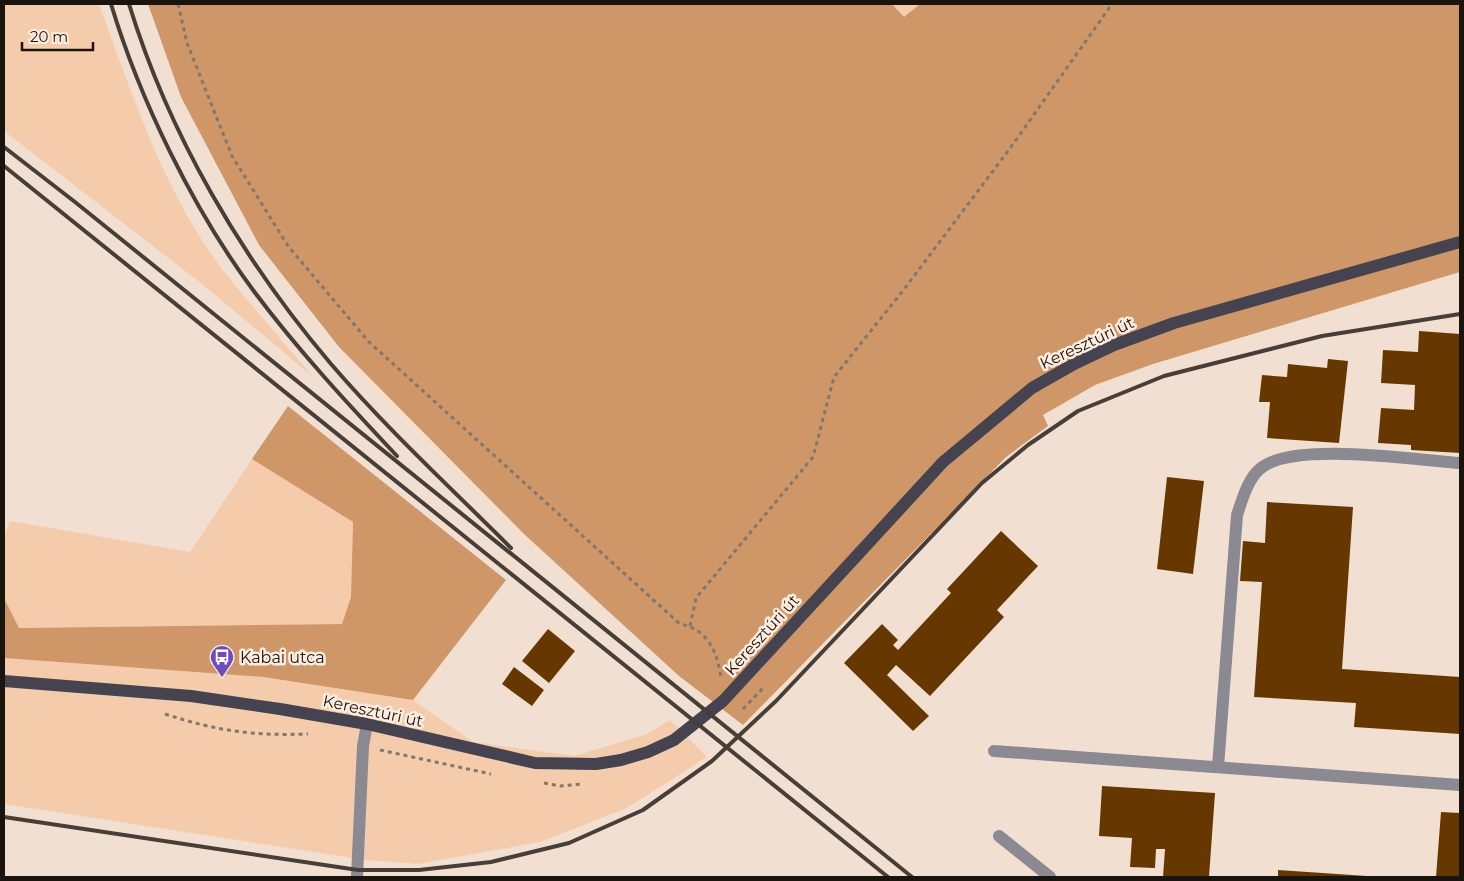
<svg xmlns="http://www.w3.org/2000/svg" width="1464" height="881" viewBox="0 0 1464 881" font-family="Montserrat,sans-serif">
<rect width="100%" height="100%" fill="#f1e0d2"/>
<!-- green -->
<g fill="#f4ccab">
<path d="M4 4H99C132 94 164 192 222 269 251 306 283 341 313 377L202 284 4 131Z"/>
<path d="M892 4H920L904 17Z"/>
<path d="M252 459 353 522 351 597 342 624 19 628 4 598V536L10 521 190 552Z"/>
<path d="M4 658 263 677 413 700 473 742 574 756 647 734 670 720 707 757 627 808 540 842 418 864 366 860 4 804Z"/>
</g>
<!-- forest -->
<g fill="#cf9768">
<path d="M148 4H892L904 17 920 4H1460V272L1153 364 1095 385 1043 415 1048 426 1006 457 743 725 679 676 524 534 339 347 259 245 181 97Z"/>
<path d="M288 406 506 580 413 700 263 677 4 658V598L19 628 342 624 351 597 353 522 252 459Z"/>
</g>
<!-- building -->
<g fill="#673700">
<path d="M1419 331 1460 334V453L1411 450V445L1378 443 1381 408 1414 410 1415 385 1381 383 1383 350 1418 352Z"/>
<path d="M1328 359 1348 361 1339 443 1267 438 1270 402H1259L1262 375 1287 377 1288 364 1327 368Z"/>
<path d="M1167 477 1204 481 1193 574 1157 569Z"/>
<path d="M1267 502 1353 507 1342 669 1460 677V734L1354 727 1356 703 1254 697 1262 582 1240 581 1243 541 1265 543Z"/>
<path d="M1001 531 1038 566 997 610 1004 617 930 696 896 665 887 675 929 716 913 731 844 663 882 624 898 640 893 645 898 650 951 593 947 589Z"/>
<path d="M548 629 575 651 549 683 522 661Z"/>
<path d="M514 667 544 690 532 706 502 684Z"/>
<path d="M1102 786 1215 793 1209 877H1163L1165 849H1156L1155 868 1130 867 1132 838 1099 836Z"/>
<path d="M1441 812 1460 813V877H1436Z"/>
<path d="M1278 870 1367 876V877H1278Z"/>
</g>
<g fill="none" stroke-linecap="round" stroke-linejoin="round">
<!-- path -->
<g stroke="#82776d" stroke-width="3" stroke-dasharray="4 4" stroke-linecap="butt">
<path d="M178 4 187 43 232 156 288 246 369 342 680 624C708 629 717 652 721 677"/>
<path d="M690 626 696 598 813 457 834 377 902 292 1011 147 1112 4"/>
<path d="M743 709 765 686"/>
<path d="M165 714C217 731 253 736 308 734"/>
<path d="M380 750 491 774"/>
<path d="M544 783 560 786 582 784"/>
</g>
<!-- minor -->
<g stroke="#8b8a92" stroke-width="12">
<path d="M994 751 1460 785"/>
<path d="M1218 767 1237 515C1242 500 1248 478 1261 468 1294 441 1416 460 1460 463"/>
<path d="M999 836 1050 877"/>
<path d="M357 877 363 746 367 724"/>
</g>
<!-- major -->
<path stroke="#454350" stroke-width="12" d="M4 681 191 696 280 709 367 724 535 763 596 764 621 760 648 752 674 740 723 701 943 462 1032 388 1074 364 1114 345 1174 323 1460 242"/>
<!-- rail -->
<g stroke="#473e37" stroke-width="4">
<path d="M111 4C140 100 193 209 253 290 297 349 347 403 397 456"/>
<path d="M129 4C169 135 242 259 331 364 387 429 451 488 511 548"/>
<path d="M4 147 75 202 912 877"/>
<path d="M4 166 888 877"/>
<path d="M4 817 358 870H419L491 862 569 843 643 810 712 761 776 701 982 483 1028 445 1078 411 1164 376 1322 336 1460 314"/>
</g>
</g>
<!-- icons -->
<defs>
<g id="bus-pin" transform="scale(1.25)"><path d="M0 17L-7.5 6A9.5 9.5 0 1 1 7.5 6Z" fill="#6e4ac3" stroke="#ffeddf"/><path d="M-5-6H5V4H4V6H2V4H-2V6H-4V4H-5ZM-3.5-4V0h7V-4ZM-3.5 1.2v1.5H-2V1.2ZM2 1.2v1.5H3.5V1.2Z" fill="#fff"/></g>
</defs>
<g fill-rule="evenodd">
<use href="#bus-pin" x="222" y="657"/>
</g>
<g text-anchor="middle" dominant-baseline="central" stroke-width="5" stroke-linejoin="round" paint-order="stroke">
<!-- street labels -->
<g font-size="16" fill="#1a140f" stroke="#ffeddf">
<text transform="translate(1087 343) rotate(-25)">Keresztúri út</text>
<text transform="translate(762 635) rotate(-48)">Keresztúri út</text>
<text transform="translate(373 711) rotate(12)">Keresztúri út</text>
</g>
<!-- poi labels -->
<g font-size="16" fill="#1a140f" stroke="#ffeddf" text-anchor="start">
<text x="240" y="657">Kabai utca</text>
</g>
</g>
<!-- border -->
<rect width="1464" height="881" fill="none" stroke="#1a140f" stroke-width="10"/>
<!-- scale -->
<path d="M22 42v8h71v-8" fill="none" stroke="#1a140f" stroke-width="2.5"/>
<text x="30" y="42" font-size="15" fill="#1a140f" stroke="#ffeddf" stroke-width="4" paint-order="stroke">20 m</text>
</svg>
